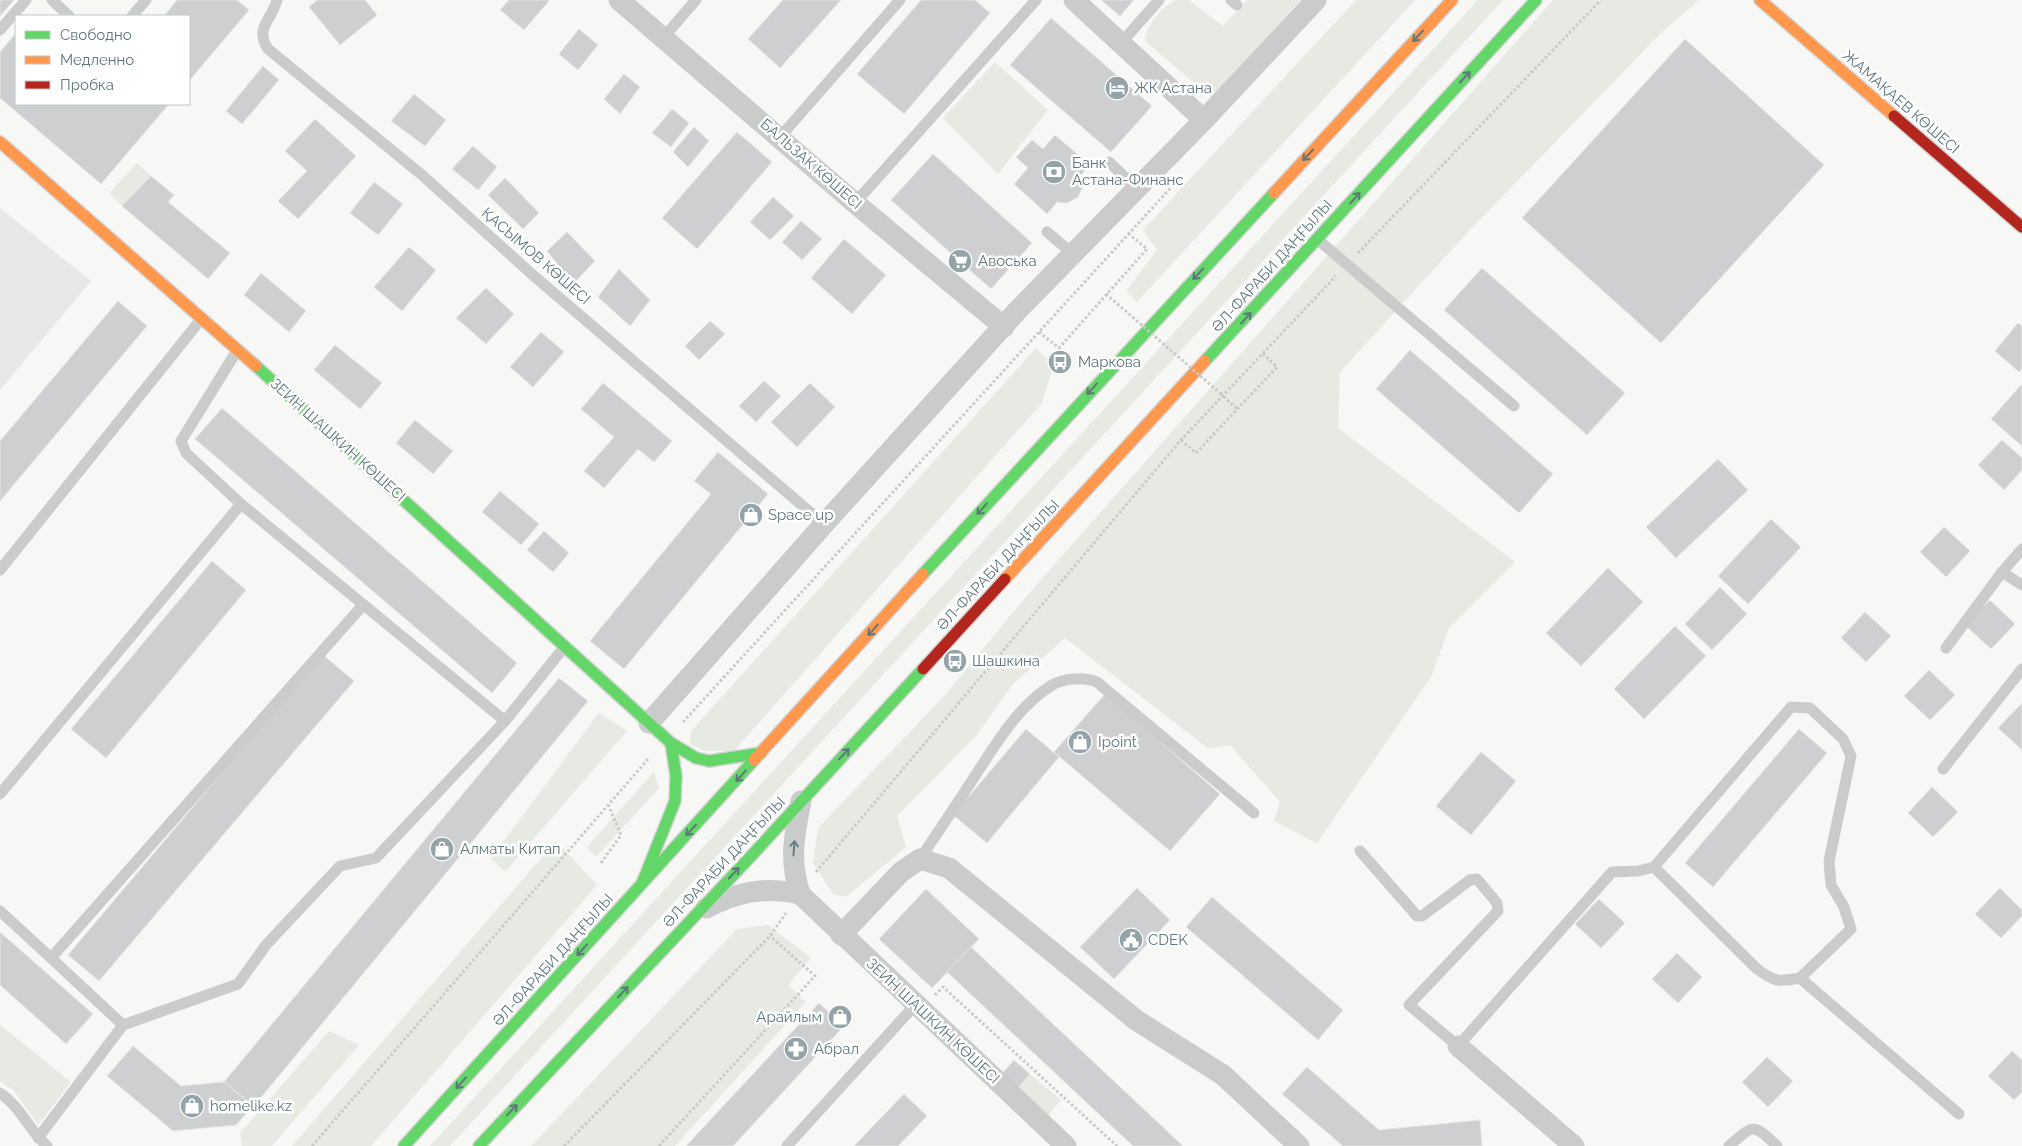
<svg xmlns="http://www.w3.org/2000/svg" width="2022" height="1146" viewBox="0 0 2022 1146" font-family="Raleway,sans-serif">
<rect width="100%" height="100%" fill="#f7f7f6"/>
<!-- built -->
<path fill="#e6e9e8" d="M0 208 91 281 0 390Z"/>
<!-- green -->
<g fill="#e7e9e3">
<path d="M1176 0H1189L1223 26 1247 0H1300L1213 99 1145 41C1147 25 1161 7 1176 0Z"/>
<path d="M1356 0H1415L1137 302 1126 291 1157 250 1143 230Z"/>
<path d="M1478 0H1503L450 1146H430Z"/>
<path d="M1553 0H1699L1662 32 1467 233 1340 372 1338 428 1515 562 1449 628 1431 677 1317 843 1274 821 1280 802 1230 745 1209 749 1065 638 1013 684 976 736 897 816 906 847 846 897 833 894 813 863 818 828 945 695 1024 599Z"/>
<path d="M995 62 1048 110 998 174 943 118Z"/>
<path d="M137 163 151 176 122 206 109 193Z"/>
<path d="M1036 348 1053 366 1042 403 734 751H704L690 744 691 731Z"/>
<path d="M599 713 627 731 505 872 491 858Z"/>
<path d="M654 772 659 788 596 857 587 847Z"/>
<path d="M556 841 597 885 371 1146H292Z"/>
<path d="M768 925 811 958 788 985 806 1002 675 1146H531L737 929Z"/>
<path d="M0 1025 71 1082 38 1125 14 1091 0 1081Z"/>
<path d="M329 1031 359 1045 272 1146H242L240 1133Z"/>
<path d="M1030 1074 1061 1100 1046 1118 1016 1090Z"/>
</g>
<!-- building -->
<g fill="#cdcfd0" stroke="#e6e6e6">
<path d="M0 0H14L0 16Z"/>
<path d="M177 0H237L249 10 189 81V16H164Z"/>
<path d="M317 0H365L377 15 340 45 309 7Z"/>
<path d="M509 0H547L549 1 524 30 500 10Z"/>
<path d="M783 0H841L780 68 748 39Z"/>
<path d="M921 0H975L990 13 904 114 857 74Z"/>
<path d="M1101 0H1134L1120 16Z"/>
<path d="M1051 18 1152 106 1111 152 1010 65Z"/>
<path d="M579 29 598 45 578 70 559 54Z"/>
<path d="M16 33V104H169L101 184 0 98V52Z"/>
<path d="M1685 39 1824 165 1661 343 1522 218Z"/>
<path d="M263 66 279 80 242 124 226 111Z"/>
<path d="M624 74 640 87 620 114 604 99Z"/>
<path d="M414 94 446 120 425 146 391 121Z"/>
<path d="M672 109 689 123 671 147 652 133Z"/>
<path d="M315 119 356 156 298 219 278 201 307 171 285 151Z"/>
<path d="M694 127 709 141 688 167 673 152Z"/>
<path d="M737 132 772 162 697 249 662 218Z"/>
<path d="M1055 135 1090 165 1080 176 1083 186 1078 197 1067 203 1057 202 1047 214 1014 184 1028 168 1016 157 1032 140 1043 149Z"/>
<path d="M473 146 497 167 478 190 452 169Z"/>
<path d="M933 154 1032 243 991 289 891 200Z"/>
<path d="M151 176 174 195 168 202 230 253 208 279 122 206Z"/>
<path d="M505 178 539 213 523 229 488 195Z"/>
<path d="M374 182 403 204 378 235 350 213Z"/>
<path d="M773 197 794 216 770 240 750 222Z"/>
<path d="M801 221 822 239 802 260 782 242Z"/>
<path d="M567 232 595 261 573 284 547 251Z"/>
<path d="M844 239 886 275 852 314 811 278Z"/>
<path d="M409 247 436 270 402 311 374 287Z"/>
<path d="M1482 268 1625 393 1587 435 1444 310Z"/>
<path d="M619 269 650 300 630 326 598 297Z"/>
<path d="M261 273 306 311 289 332 244 295Z"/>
<path d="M486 288 514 314 486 344 456 318Z"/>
<path d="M118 301 147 326 0 501V441Z"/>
<path d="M710 321 725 334 699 360 685 346Z"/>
<path d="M2018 323 2022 326V369L2019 372 1995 351Z"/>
<path d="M541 332 564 352 533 387 510 367Z"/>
<path d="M335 345 382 383 360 409 314 370Z"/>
<path d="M1410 350 1553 474 1519 513 1376 389Z"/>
<path d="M764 381 781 396 756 422 739 406Z"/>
<path d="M603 383 672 441 654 462 638 449 604 488 584 471 614 437 581 409Z"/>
<path d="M810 383 835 407 797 447 771 422Z"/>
<path d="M2022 384V446L1991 419Z"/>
<path d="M222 408 517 663 492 693 195 439Z"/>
<path d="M415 420 453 451 433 474 396 443Z"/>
<path d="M2002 440 2022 458V470L2004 490 1978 465Z"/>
<path d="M718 452 768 494 624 669 590 641 711 494 694 481Z"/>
<path d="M1718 459 1748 490 1676 558 1646 527Z"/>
<path d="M500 491 539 524 521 545 482 512Z"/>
<path d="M1771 519 1801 547 1748 604 1718 576Z"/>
<path d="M1944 527 1970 551 1946 577 1920 552Z"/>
<path d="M544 531 569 553 553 572 527 550Z"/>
<path d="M212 561 246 590 106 758 71 729Z"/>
<path d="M1608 568 1643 602 1581 666 1546 633Z"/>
<path d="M1720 587 1747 614 1712 650 1685 624Z"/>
<path d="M1990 600 2015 624 1991 649 1965 625Z"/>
<path d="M1865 612 1891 636 1866 662 1841 638Z"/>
<path d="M1675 626 1706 656 1644 719 1614 689Z"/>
<path d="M322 654 354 681 99 981 68 955Z"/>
<path d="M1929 670 1955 695 1930 720 1904 696Z"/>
<path d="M559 678 588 701 254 1106 224 1082Z"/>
<path d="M1105 694 1220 794 1170 851 1054 752Z"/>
<path d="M2022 703V750L1998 728Z"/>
<path d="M1026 729 1059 757 987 843 953 815Z"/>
<path d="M1799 729 1827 753 1713 887 1685 863Z"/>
<path d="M1481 752 1516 781 1471 835 1436 806Z"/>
<path d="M1932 787 1958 812 1933 837 1908 813Z"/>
<path d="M1137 888 1170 920 1114 979 1080 947Z"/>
<path d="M2000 888 2022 910V916L2001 938 1975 914Z"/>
<path d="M926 889 979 939 932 988 879 939Z"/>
<path d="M1212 897 1343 1010 1318 1040 1186 927Z"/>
<path d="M1599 899 1625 923 1601 948 1575 924Z"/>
<path d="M0 932 93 1014 66 1044 0 985Z"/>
<path d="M971 947 1183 1146H1133L947 972Z"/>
<path d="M1677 953 1702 977 1678 1003 1652 979Z"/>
<path d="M819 1003 844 1026 733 1146H686Z"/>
<path d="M133 1046 181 1086 224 1082 253 1106 236 1125 173 1131 107 1076Z"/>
<path d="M2012 1051 2022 1060V1092L2014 1100 1988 1076Z"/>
<path d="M1767 1057 1793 1081 1768 1107 1742 1082Z"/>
<path d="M1014 1060 1030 1074 1016 1090 1000 1076Z"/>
<path d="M1307 1067 1379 1130 1480 1120 1482 1146H1343L1282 1094Z"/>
<path d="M904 1094 927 1116 898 1146H854Z"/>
</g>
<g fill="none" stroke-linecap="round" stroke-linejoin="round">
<!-- fast casing -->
<g stroke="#d2d3d3" stroke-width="14">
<g id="fast">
<path d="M1205 361 1536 0"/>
<path d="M256 366 671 743 696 758 709 761 761 753"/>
<path d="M923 574 1274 193"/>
<path d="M643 881 675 801 676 776 671 743"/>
<path d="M404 1146 754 760"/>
<path d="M479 1146 753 854 923 669"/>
</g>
</g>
<!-- slow casing -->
<g stroke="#d2d3d3" stroke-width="14">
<g id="slow">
<path d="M1760 0 1894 116"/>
<path d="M0 142 256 366"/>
<path d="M1274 193 1452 0"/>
<path d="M1005 579 1205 361"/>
<path d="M754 760 923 574"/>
</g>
</g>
<!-- jam casing -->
<g stroke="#d2d3d3" stroke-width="14">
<g id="jam">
<path d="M1894 116 2022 227"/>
<path d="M923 669 1005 579"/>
</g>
</g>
<!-- path -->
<g stroke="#c8caca" stroke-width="3" stroke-dasharray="2.5 2.5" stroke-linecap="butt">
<path d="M1358 253 1601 0"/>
<path d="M1039 332 1059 348 1147 249 1129 234"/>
<path d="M1220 393 1237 409"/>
<path d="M1181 440 1196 453 1277 367 1262 353"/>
<path d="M683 722 1176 182"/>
<path d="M601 863 621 835 608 804"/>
<path d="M816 872 1181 440 1336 276"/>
<path d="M935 995 943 987 1117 1146"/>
<path d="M312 1146 649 758"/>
<path d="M564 1146 770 936 786 913"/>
<path d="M659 1146 815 976 770 936"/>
</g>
<!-- lane -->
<g stroke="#cacccc" stroke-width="11">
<path d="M52 0 69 16"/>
<path d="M277 0C272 20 254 28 268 49L422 175 534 276 824 524"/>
<path d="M1231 0 1237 5"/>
<path d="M132 16 146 0"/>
<path d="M0 30 26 0"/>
<path d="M663 38 696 0"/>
<path d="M1121 43 1159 0"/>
<path d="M780 137 900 0"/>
<path d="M1109 162 1136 188"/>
<path d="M855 203 1036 0"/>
<path d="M1047 232 1072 253"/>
<path d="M1317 239 1514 406"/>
<path d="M238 349 181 441 186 453 241 504 505 721"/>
<path d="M0 570 202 318"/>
<path d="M2002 572 2022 585"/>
<path d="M1946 648 2002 572 2022 549"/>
<path d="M1943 769 2022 669"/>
<path d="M0 794 241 504"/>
<path d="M1360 851 1417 916H1422L1470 880 1477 879 1497 903 1498 911 1409 1005 1458 1046 1612 872 1638 871 1654 867 1791 707 1810 708 1843 739 1851 756 1829 861 1831 885 1844 907 1851 929 1800 978"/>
<path d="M920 859C938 832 957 804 975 776 996 744 1018 706 1052 685 1064 678 1084 677 1097 682L1254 813"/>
<path d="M1654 867 1756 968C1774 982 1778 982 1800 978L1959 1114"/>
<path d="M0 911 51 958"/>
<path d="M123 1025 51 958 363 605"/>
<path d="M0 1093C20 1106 29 1130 47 1146"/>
<path d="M38 1138 123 1025 238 984 266 945 340 866 376 858 505 721 565 646"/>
<path d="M787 1146 915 1005"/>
<path d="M1729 1146C1754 1124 1753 1123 1777 1146"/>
</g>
<!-- street -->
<g stroke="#cacccc" stroke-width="21">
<path d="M619 0 855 203 1004 327"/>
<path d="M1074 0 1204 120"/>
<path d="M649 723 824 524 1016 312 1204 120 1316 0"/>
<path d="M801 801C794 837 789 859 800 894L1066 1146"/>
<path d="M706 908C738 892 764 886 800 894"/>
<path d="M841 935 901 872 920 859 949 868 1136 1020 1223 1075 1299 1146"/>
<path d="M1458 1046 1574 1146"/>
</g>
<!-- fast -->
<use href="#fast" stroke="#63d668" stroke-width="11"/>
<!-- slow -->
<use href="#slow" stroke="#ff974d" stroke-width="11"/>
<!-- jam -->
<use href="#jam" stroke="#b3261e" stroke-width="11"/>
<!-- path-bridge -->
<path stroke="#c8caca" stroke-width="3" stroke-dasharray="2.5 2.5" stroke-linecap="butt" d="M1106 294 1220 393"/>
</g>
<!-- one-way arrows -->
<defs><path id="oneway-shaft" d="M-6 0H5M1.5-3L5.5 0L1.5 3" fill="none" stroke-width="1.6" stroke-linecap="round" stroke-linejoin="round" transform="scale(1.25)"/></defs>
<g stroke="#5e767c">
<use href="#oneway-shaft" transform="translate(1418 36) rotate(133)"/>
<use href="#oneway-shaft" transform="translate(1465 77) rotate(-47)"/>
<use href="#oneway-shaft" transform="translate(1308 155) rotate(133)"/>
<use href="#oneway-shaft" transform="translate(1355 198) rotate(-48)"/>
<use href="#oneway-shaft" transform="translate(1198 274) rotate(133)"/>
<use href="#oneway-shaft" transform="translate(1246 318) rotate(-48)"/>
<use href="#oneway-shaft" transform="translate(1092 389) rotate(132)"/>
<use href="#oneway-shaft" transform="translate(982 509) rotate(132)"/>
<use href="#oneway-shaft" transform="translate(873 630) rotate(132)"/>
<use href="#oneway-shaft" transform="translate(844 754) rotate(-47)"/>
<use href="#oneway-shaft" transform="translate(741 776) rotate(132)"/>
<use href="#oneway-shaft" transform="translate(691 830) rotate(133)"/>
<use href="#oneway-shaft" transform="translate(734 873) rotate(-47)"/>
<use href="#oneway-shaft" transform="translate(582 950) rotate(132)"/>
<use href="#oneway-shaft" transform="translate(623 992) rotate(-47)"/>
<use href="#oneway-shaft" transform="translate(461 1083) rotate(132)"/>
<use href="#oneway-shaft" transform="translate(512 1110) rotate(-47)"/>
</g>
<use stroke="#697f84" href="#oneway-shaft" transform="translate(794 848) rotate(-86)"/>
<!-- icons -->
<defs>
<g id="hotel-disc" transform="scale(1.25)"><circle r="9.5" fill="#94a3a7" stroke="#fff"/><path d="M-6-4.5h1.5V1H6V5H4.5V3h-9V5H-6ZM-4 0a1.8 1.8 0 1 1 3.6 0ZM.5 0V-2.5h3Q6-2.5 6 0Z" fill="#fff"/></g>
<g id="bank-disc" transform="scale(1.25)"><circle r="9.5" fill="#94a3a7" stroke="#fff"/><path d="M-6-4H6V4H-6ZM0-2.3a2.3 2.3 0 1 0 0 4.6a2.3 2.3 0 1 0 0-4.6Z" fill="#fff"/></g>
<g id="supermarket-disc" transform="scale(1.25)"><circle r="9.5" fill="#94a3a7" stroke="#fff"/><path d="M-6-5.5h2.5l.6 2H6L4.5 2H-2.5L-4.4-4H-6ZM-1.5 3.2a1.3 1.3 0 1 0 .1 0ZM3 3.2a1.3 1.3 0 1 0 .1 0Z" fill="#fff"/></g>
<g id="bus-disc" transform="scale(1.25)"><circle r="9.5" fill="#94a3a7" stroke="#fff"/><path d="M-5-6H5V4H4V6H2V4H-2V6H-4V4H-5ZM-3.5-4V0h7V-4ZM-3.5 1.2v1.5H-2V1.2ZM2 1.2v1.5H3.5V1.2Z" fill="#fff"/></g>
<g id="shop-disc" transform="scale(1.25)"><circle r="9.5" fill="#94a3a7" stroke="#fff"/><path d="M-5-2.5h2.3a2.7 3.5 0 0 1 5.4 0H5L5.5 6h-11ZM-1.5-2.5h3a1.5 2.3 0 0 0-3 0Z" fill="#fff"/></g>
<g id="civic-disc" transform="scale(1.25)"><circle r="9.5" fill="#94a3a7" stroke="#fff"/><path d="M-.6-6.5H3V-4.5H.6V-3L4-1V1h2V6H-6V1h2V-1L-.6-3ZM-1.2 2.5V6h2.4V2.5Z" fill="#fff"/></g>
<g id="pharmacy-disc" transform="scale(1.25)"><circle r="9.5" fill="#94a3a7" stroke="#fff"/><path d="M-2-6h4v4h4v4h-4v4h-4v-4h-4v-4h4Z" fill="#fff"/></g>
</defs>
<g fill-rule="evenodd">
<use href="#hotel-disc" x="1117" y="88"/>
<use href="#bank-disc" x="1054" y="172"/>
<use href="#supermarket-disc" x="960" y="261"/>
<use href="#bus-disc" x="1060" y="362"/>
<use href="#shop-disc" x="751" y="515"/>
<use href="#bus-disc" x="955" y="661"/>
<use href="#shop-disc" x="1080" y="742"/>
<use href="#shop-disc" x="442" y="849"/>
<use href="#civic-disc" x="1131" y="940"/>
<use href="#shop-disc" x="840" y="1017"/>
<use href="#pharmacy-disc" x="796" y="1049"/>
<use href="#shop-disc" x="192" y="1106"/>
</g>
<g text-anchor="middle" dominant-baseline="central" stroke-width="5" stroke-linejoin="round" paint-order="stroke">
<!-- poi labels -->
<g font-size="15" fill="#5e767c" stroke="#fff" text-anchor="start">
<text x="1134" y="88">ЖК Астана</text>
<text x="1072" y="163">Банк<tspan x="1072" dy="17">Астана-Финанс</tspan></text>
<text x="978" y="261">Авоська</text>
<text x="1078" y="362">Маркова</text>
<text x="768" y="515">Space up</text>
<text x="972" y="661">Шашкина</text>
<text x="1098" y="742">Ipoint</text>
<text x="460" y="849">Алматы Китап</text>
<text x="1148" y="940">CDEK</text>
<text x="822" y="1017" text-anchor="end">Арайлым</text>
<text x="814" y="1049">Абрал</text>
<text x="210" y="1106">homelike.kz</text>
</g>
<!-- street labels -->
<g font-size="15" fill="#5e767c" stroke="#fff">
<text transform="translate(1901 102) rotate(41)">ЖАМАҚАЕВ КӨШЕСІ</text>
<text transform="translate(811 164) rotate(41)">БАЛЬЗАК КӨШЕСІ</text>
<text transform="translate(536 256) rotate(41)">ҚАСЫМОВ КӨШЕСІ</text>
<text transform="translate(1272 266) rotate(-48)">ӘЛ-ФАРАБИ ДАҢҒЫЛЫ</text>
<text transform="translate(338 440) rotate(42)">ЗЕИН ШАШКИН КӨШЕСІ</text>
<text transform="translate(998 565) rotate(-47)">ӘЛ-ФАРАБИ ДАҢҒЫЛЫ</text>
<text transform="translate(724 862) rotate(-47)">ӘЛ-ФАРАБИ ДАҢҒЫЛЫ</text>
<text transform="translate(553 960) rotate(-48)">ӘЛ-ФАРАБИ ДАҢҒЫЛЫ</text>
<text transform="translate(933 1021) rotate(43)">ЗЕИН ШАШКИН КӨШЕСІ</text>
</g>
</g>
<!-- legend -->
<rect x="15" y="15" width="175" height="90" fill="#ffffff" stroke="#bfc8cb"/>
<rect x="25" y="31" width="25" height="8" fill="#63d668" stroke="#bfc8cb"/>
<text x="60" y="40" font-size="15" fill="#5e767c">Свободно</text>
<rect x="25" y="56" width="25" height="8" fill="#ff974d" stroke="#bfc8cb"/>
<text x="60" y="65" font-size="15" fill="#5e767c">Медленно</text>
<rect x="25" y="81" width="25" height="8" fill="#b3261e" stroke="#bfc8cb"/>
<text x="60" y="90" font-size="15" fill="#5e767c">Пробка</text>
</svg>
